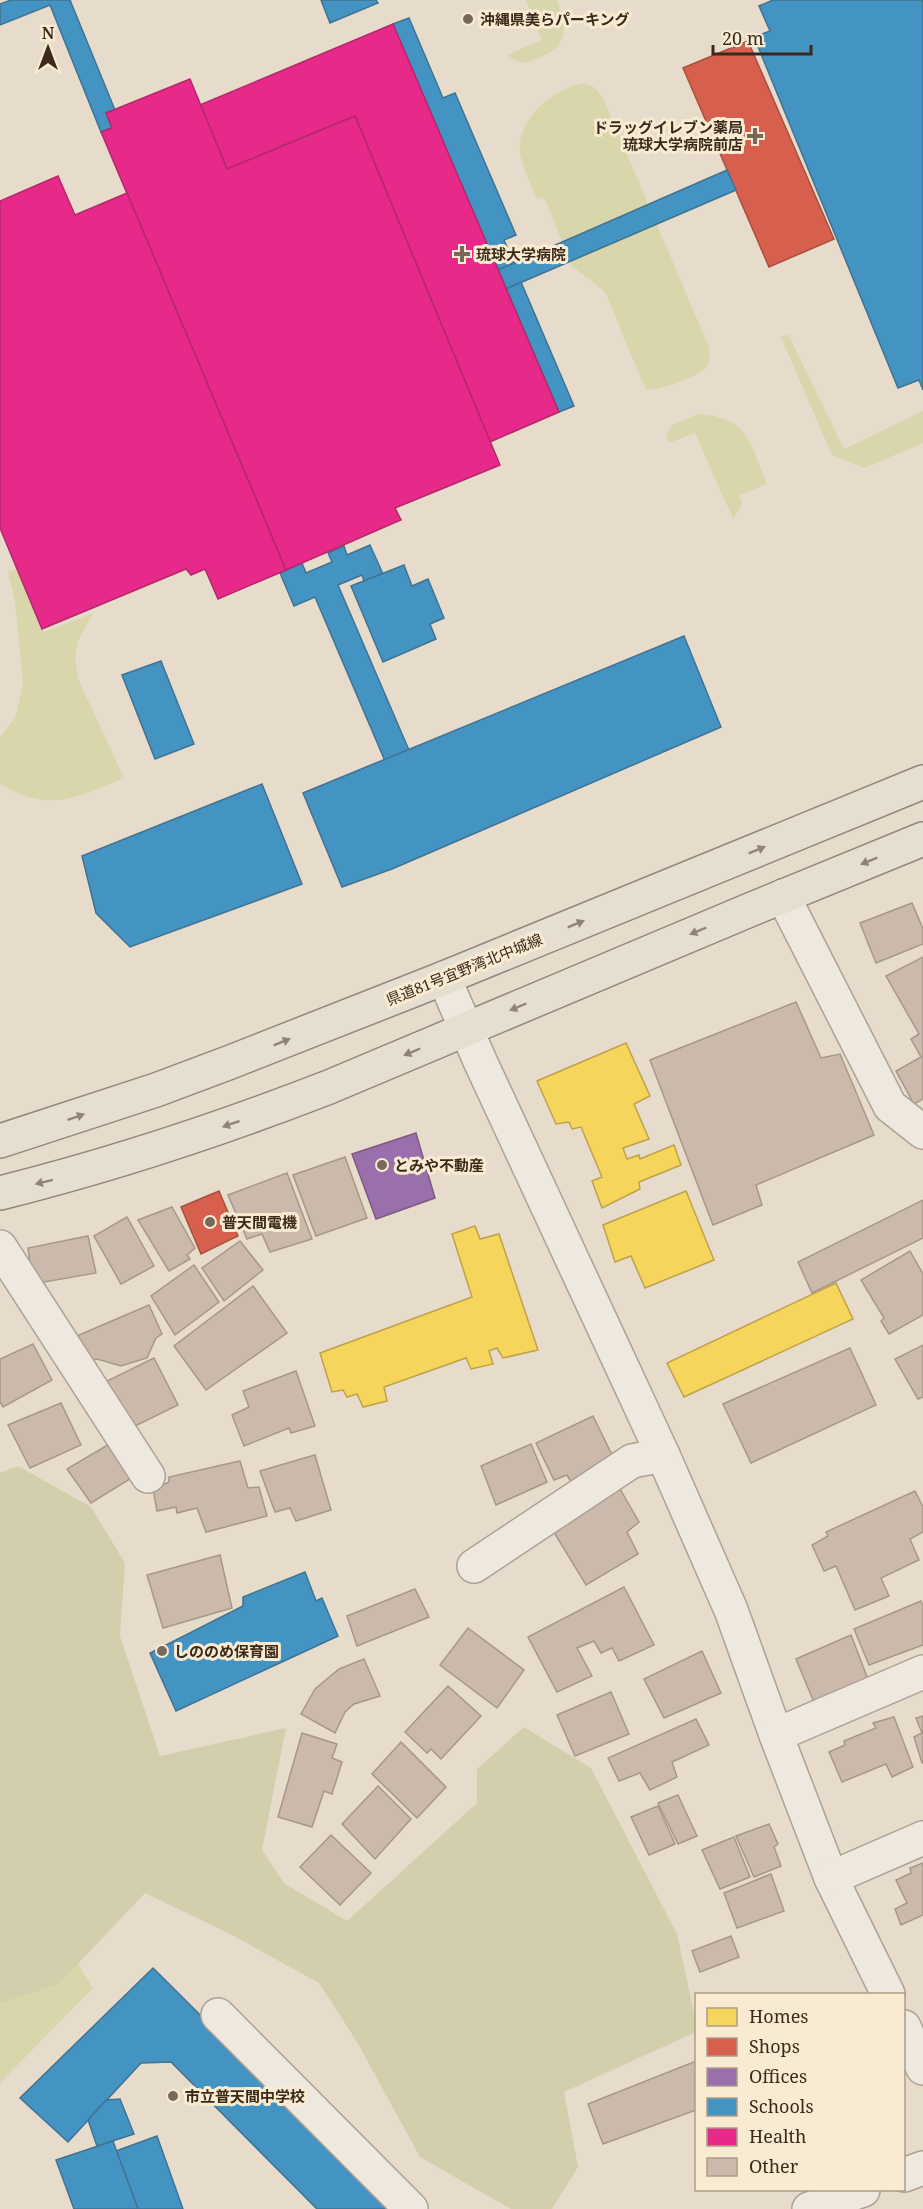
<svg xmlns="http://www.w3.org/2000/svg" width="923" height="2209" viewBox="0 0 923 2209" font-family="'Noto Serif','Noto Sans JP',serif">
<rect width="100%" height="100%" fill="#e7dccb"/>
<!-- green -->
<g fill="#d9d6ac">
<path d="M526 0H557C563 23 572 40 547 54 537 59 531 62 520 63L507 55 542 40Z"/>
<path d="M583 83 594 87 603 98 709 347C710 354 711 360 707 366 699 377 659 391 646 390L605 292 572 266 544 197 537 199C532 186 525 173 521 159 512 123 551 89 583 83Z"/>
<path d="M788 334 844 449 923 411V443L864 468 832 455 781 337Z"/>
<path d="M698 414C749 417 750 443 767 484L739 495 742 504 733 519 695 433 669 443 666 437 672 425Z"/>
<path d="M16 569 44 632 93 613 78 641 75 661 79 681 124 778C77 798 48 813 0 784V737L16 717 23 683 15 601 8 572Z"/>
<path d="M0 1855 62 1940 93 1988 0 2083Z"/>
</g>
<!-- cemetery -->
<path fill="#d3cfac" d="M18 1466 91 1507 125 1563 120 1636 160 1756 286 1728 262 1850 284 1883 347 1921 477 1803V1769L524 1727 591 1768 677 1934 696 2022V2032L564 2092 578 2167 552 2209H511L420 2157 357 2042 319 1983 232 1935 145 1893 59 1984 0 2003V1473Z"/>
<!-- homes -->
<g fill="#f6d55c" stroke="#bea149" stroke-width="1.5">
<path d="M626 1043 650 1096 634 1104 649 1139 623 1148 627 1159 639 1155 640 1159 674 1145 681 1165 639 1182 640 1189 602 1208 592 1181 602 1177 581 1127 572 1129 569 1122 556 1124 537 1081Z"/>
<path d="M686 1191 714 1260 645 1288 631 1256 615 1262 603 1225Z"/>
<path d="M475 1226 480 1239 499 1234 538 1350 503 1358 497 1348 489 1351 493 1364 471 1369 466 1358 384 1387 387 1401 363 1407 357 1394 347 1397 343 1390 332 1392 320 1353 472 1297 452 1234Z"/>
<path d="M836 1283 853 1319 684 1397 667 1363Z"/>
</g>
<!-- shops -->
<g fill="#d6604d" stroke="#a8503e" stroke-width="1.5">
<path d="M748 41 834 239 769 267 683 68Z"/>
<path d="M219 1191 238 1236 201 1254 181 1207Z"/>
</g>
<!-- offices -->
<path fill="#9970ab" stroke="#7d5b80" stroke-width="1.5" d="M416 1133 435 1198 376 1219 352 1154Z"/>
<!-- schools -->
<g fill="#4393c3" stroke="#417391" stroke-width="1.5">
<path d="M11 0H70L115 110 106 113 112 128 101 132 50 5 0 25V4Z"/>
<path d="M321 0H376L378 3 330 23Z"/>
<path d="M773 0H923V390L919 380 898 388 754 37 770 31 759 6Z"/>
<path d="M409 18 443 98 455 93 516 235 504 240 514 263 498 270 393 24Z"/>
<path d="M727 170 736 190 506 289 498 270Z"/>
<path d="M521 282 574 406 559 412 506 289Z"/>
<path d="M370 545 383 574 364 581 362 575 338 585 409 750 385 761 315 597 294 606 280 573 302 563 306 573 332 562 328 553 344 546 347 555Z"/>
<path d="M404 565 412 586 428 579 444 618 430 624 436 639 383 662 351 586Z"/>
<path d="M684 636 721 727 392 869 342 887 303 793Z"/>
<path d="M161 661 194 744 155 759 122 675Z"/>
<path d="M262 784 302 884 130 947 96 913 82 856Z"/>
<path d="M305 1572 316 1601 322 1598 338 1636 176 1711 150 1653 243 1606V1597Z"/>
<path d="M153 1968 395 2209H317L171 2062 141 2063 68 2142 20 2098Z"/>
<path d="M120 2099 134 2134 97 2146 88 2120 106 2100Z"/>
<path d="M157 2136 183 2209H138L116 2151Z"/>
<path d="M113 2141 138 2209H74L56 2160Z"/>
</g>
<!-- health -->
<g fill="#e7298a" stroke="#b32969" stroke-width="1.5">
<path d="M393 24 559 412 490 442 355 116 227 169 200 105Z"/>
<path d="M190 79 227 169 355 116 500 465 395 508 401 520 286 570 101 132 112 128 106 113Z"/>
<path d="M58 176 75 215 127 193 286 570 218 599 205 569 191 575 186 569 42 629 0 528V201Z"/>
</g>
<!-- building -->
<g fill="#cbbaac" stroke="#a7978a" stroke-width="1.5">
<path d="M912 903 923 929V944L876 963 860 923Z"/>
<path d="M923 957V1099L914 1104 896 1071 921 1057 911 1039 919 1034 886 976Z"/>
<path d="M796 1002 821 1058 840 1054 874 1135 756 1185 762 1205 713 1225 650 1060Z"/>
<path d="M345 1157 367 1218 316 1236 293 1175Z"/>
<path d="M287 1173 312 1239 270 1252 262 1234 247 1239 228 1195Z"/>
<path d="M923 1200V1238L812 1293 798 1262Z"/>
<path d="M172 1207 195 1248 187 1255 190 1259 169 1271 138 1220Z"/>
<path d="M127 1217 154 1266 121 1284 94 1236Z"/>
<path d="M88 1236 96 1273 33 1284 28 1248Z"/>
<path d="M240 1241 263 1270 224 1301 202 1268Z"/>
<path d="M910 1251 923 1274V1315L889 1334 881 1321 884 1318 861 1280Z"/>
<path d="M194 1265 219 1302 175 1335 151 1296Z"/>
<path d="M253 1286 287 1333 206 1390 174 1346Z"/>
<path d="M149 1305 162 1334 156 1338 147 1358 121 1366 97 1359 89 1361 77 1336Z"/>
<path d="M33 1344 52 1380 3 1407 0 1402V1359Z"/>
<path d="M923 1345V1397L918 1399 895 1359Z"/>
<path d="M850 1348 876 1405 751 1463 723 1404Z"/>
<path d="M154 1358 178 1405 131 1428 107 1381Z"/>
<path d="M296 1371 315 1426 291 1433 289 1428 244 1446 232 1415 249 1407 243 1391Z"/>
<path d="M61 1403 81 1445 30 1468 8 1425Z"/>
<path d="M593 1416 616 1463 573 1485 567 1475 554 1480 536 1443Z"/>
<path d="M111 1443 133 1477 91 1503 67 1469Z"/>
<path d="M531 1444 547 1482 496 1505 481 1466Z"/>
<path d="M315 1455 331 1510 296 1521 290 1508 275 1512 260 1471Z"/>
<path d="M240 1461 248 1488 259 1487 267 1516 206 1532 197 1508 177 1513 176 1507 157 1511 153 1489 169 1482V1477Z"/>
<path d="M620 1489 639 1522 627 1532 638 1554 586 1585 552 1529Z"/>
<path d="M915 1491 923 1507V1532L910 1539 919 1560 881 1578 889 1596 855 1610 836 1566 824 1571 812 1545 828 1536 826 1532Z"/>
<path d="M220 1555 232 1608 163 1628 147 1575Z"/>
<path d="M624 1587 654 1645 619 1661 612 1648 601 1653 594 1641 577 1648 592 1676 557 1692 528 1637Z"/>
<path d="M415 1589 429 1617 357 1646 347 1616Z"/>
<path d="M921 1601 923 1606V1645L869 1665 854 1629Z"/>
<path d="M468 1628 524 1670 497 1708 440 1665Z"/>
<path d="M851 1635 871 1687 818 1712 796 1659Z"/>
<path d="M702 1651 721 1693 664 1718 644 1679Z"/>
<path d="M364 1659 380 1696 354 1704 345 1712 335 1733 301 1714 315 1689 339 1669Z"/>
<path d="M448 1686 481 1716 441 1759 431 1749 427 1753 405 1732Z"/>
<path d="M611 1692 629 1734 575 1756 557 1715Z"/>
<path d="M923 1716V1763H922L914 1737 922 1733 916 1718Z"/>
<path d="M894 1717 913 1767 892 1777 886 1764 842 1782 829 1752 845 1745 844 1741 876 1728 873 1723Z"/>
<path d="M696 1719 709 1745 672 1762 677 1777 650 1790 640 1773 619 1781 608 1758Z"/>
<path d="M302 1733 337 1744 332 1758 342 1762 332 1794 324 1791 312 1827 278 1817Z"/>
<path d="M401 1742 446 1787 417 1818 372 1774Z"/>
<path d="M378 1786 411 1819 375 1859 342 1824Z"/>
<path d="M678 1795 697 1836 678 1844 658 1803Z"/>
<path d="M658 1806 675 1844 649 1855 631 1817Z"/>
<path d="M769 1824 778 1844 774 1847 781 1866 754 1877 736 1836Z"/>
<path d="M331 1835 371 1873 340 1905 300 1867Z"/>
<path d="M734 1837 750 1877 720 1889 702 1850Z"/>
<path d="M923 1863V1915L901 1925 895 1909 907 1903 896 1880 911 1873 910 1868Z"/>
<path d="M771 1874 784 1911 737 1928 724 1893Z"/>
<path d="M731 1936 739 1957 700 1972 692 1951Z"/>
<path d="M696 2061V2110L603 2144 588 2104Z"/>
</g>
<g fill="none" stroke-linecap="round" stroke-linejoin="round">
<!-- minor casing -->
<g stroke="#aca195" stroke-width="36">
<g id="minor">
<path d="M783 896 890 1106 923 1132"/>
<path d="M444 978 480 1061 663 1455 731 1610 776 1735 831 1878 888 1994"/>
<path d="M0 1247 148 1476"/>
<path d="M474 1566 632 1461 663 1455"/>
<path d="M776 1735 923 1672"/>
<path d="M831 1878 923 1838"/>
<path d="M218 2015 411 2209"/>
<path d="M904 2027 923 2068"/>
<path d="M904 2175 923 2168"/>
<path d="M809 2209 863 2190"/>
</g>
</g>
<!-- major casing -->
<g stroke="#91877b" stroke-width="36">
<g id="major">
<path d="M0 1141 156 1090 228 1063 444 978 923 782"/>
<path d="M0 1193C112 1165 221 1129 329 1087L752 909 923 839"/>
</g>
</g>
<!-- minor -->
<use href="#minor" stroke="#eee8df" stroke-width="33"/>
<!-- major -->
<use href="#major" stroke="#e6dece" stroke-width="33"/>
</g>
<!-- one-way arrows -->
<defs><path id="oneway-solid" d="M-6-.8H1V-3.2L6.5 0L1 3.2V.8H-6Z" transform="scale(1.5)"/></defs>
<g fill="#908475">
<use href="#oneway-solid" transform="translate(757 850) rotate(-22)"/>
<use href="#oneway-solid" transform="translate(869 861) rotate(158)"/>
<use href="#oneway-solid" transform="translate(576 924) rotate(-22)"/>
<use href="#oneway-solid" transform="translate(698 931) rotate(157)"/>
<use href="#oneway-solid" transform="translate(518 1007) rotate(157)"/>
<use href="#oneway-solid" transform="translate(282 1042) rotate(-22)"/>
<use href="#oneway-solid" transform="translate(412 1052) rotate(157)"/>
<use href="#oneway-solid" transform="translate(76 1117) rotate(-19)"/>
<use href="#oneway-solid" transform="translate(231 1124) rotate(161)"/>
<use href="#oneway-solid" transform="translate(44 1182) rotate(166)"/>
</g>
<!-- markers -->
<g fill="#776859" stroke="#f8ebd1" stroke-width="2">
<circle cx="468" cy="19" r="6"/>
<path d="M752 127h6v6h6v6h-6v6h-6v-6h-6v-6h6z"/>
<path d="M459 245h6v6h6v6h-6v6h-6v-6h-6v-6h6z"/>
<circle cx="382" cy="1165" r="6"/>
<circle cx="210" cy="1222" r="6"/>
<circle cx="162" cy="1651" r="6"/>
<circle cx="173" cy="2096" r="6"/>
</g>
<g text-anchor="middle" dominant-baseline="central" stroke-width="6" stroke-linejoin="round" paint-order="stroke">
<!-- poi labels -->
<g font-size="15" font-weight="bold" fill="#3b291c" stroke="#f8ebd1" text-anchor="start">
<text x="480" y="19">沖縄県美らパーキング</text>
<text x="743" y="127" text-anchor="end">ドラッグイレブン薬局<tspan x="743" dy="17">琉球大学病院前店</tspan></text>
<text x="476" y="254">琉球大学病院</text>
<text x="394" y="1165">とみや不動産</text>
<text x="222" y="1222">普天間電機</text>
<text x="174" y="1651">しののめ保育園</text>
<text x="185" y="2096">市立普天間中学校</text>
</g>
<!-- street labels -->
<g font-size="15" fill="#3b291c" stroke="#f8ebd1">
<text transform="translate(464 969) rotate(-22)">県道81号宜野湾北中城線</text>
</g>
</g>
<!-- legend -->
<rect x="695" y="1993" width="210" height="198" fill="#f8ebd1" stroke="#ac9d89" stroke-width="1.5"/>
<rect x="707" y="2008" width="30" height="18" fill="#f6d55c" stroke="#ac9d89" stroke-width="1.5"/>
<text x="749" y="2023" font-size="18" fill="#3b291c">Homes</text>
<rect x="707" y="2038" width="30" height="18" fill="#d6604d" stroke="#ac9d89" stroke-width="1.5"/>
<text x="749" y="2053" font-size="18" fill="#3b291c">Shops</text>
<rect x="707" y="2068" width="30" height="18" fill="#9970ab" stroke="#ac9d89" stroke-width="1.5"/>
<text x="749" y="2083" font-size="18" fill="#3b291c">Offices</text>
<rect x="707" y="2098" width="30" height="18" fill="#4393c3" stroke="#ac9d89" stroke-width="1.5"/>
<text x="749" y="2113" font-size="18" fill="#3b291c">Schools</text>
<rect x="707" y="2128" width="30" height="18" fill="#e7298a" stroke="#ac9d89" stroke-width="1.5"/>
<text x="749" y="2143" font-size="18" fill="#3b291c">Health</text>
<rect x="707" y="2158" width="30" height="18" fill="#cbbaac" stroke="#ac9d89" stroke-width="1.5"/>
<text x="749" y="2173" font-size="18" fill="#3b291c">Other</text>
<!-- north arrow -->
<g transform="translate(48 48)" stroke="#f8ebd1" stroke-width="4.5" paint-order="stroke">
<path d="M0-4.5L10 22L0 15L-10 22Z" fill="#3b291c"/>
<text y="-9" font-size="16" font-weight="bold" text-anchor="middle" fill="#3b291c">N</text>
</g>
<!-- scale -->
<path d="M713 45v9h98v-9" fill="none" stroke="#3b291c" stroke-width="3"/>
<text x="722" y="45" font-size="18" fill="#3b291c" stroke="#f8ebd1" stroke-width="4.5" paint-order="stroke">20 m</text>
</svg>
